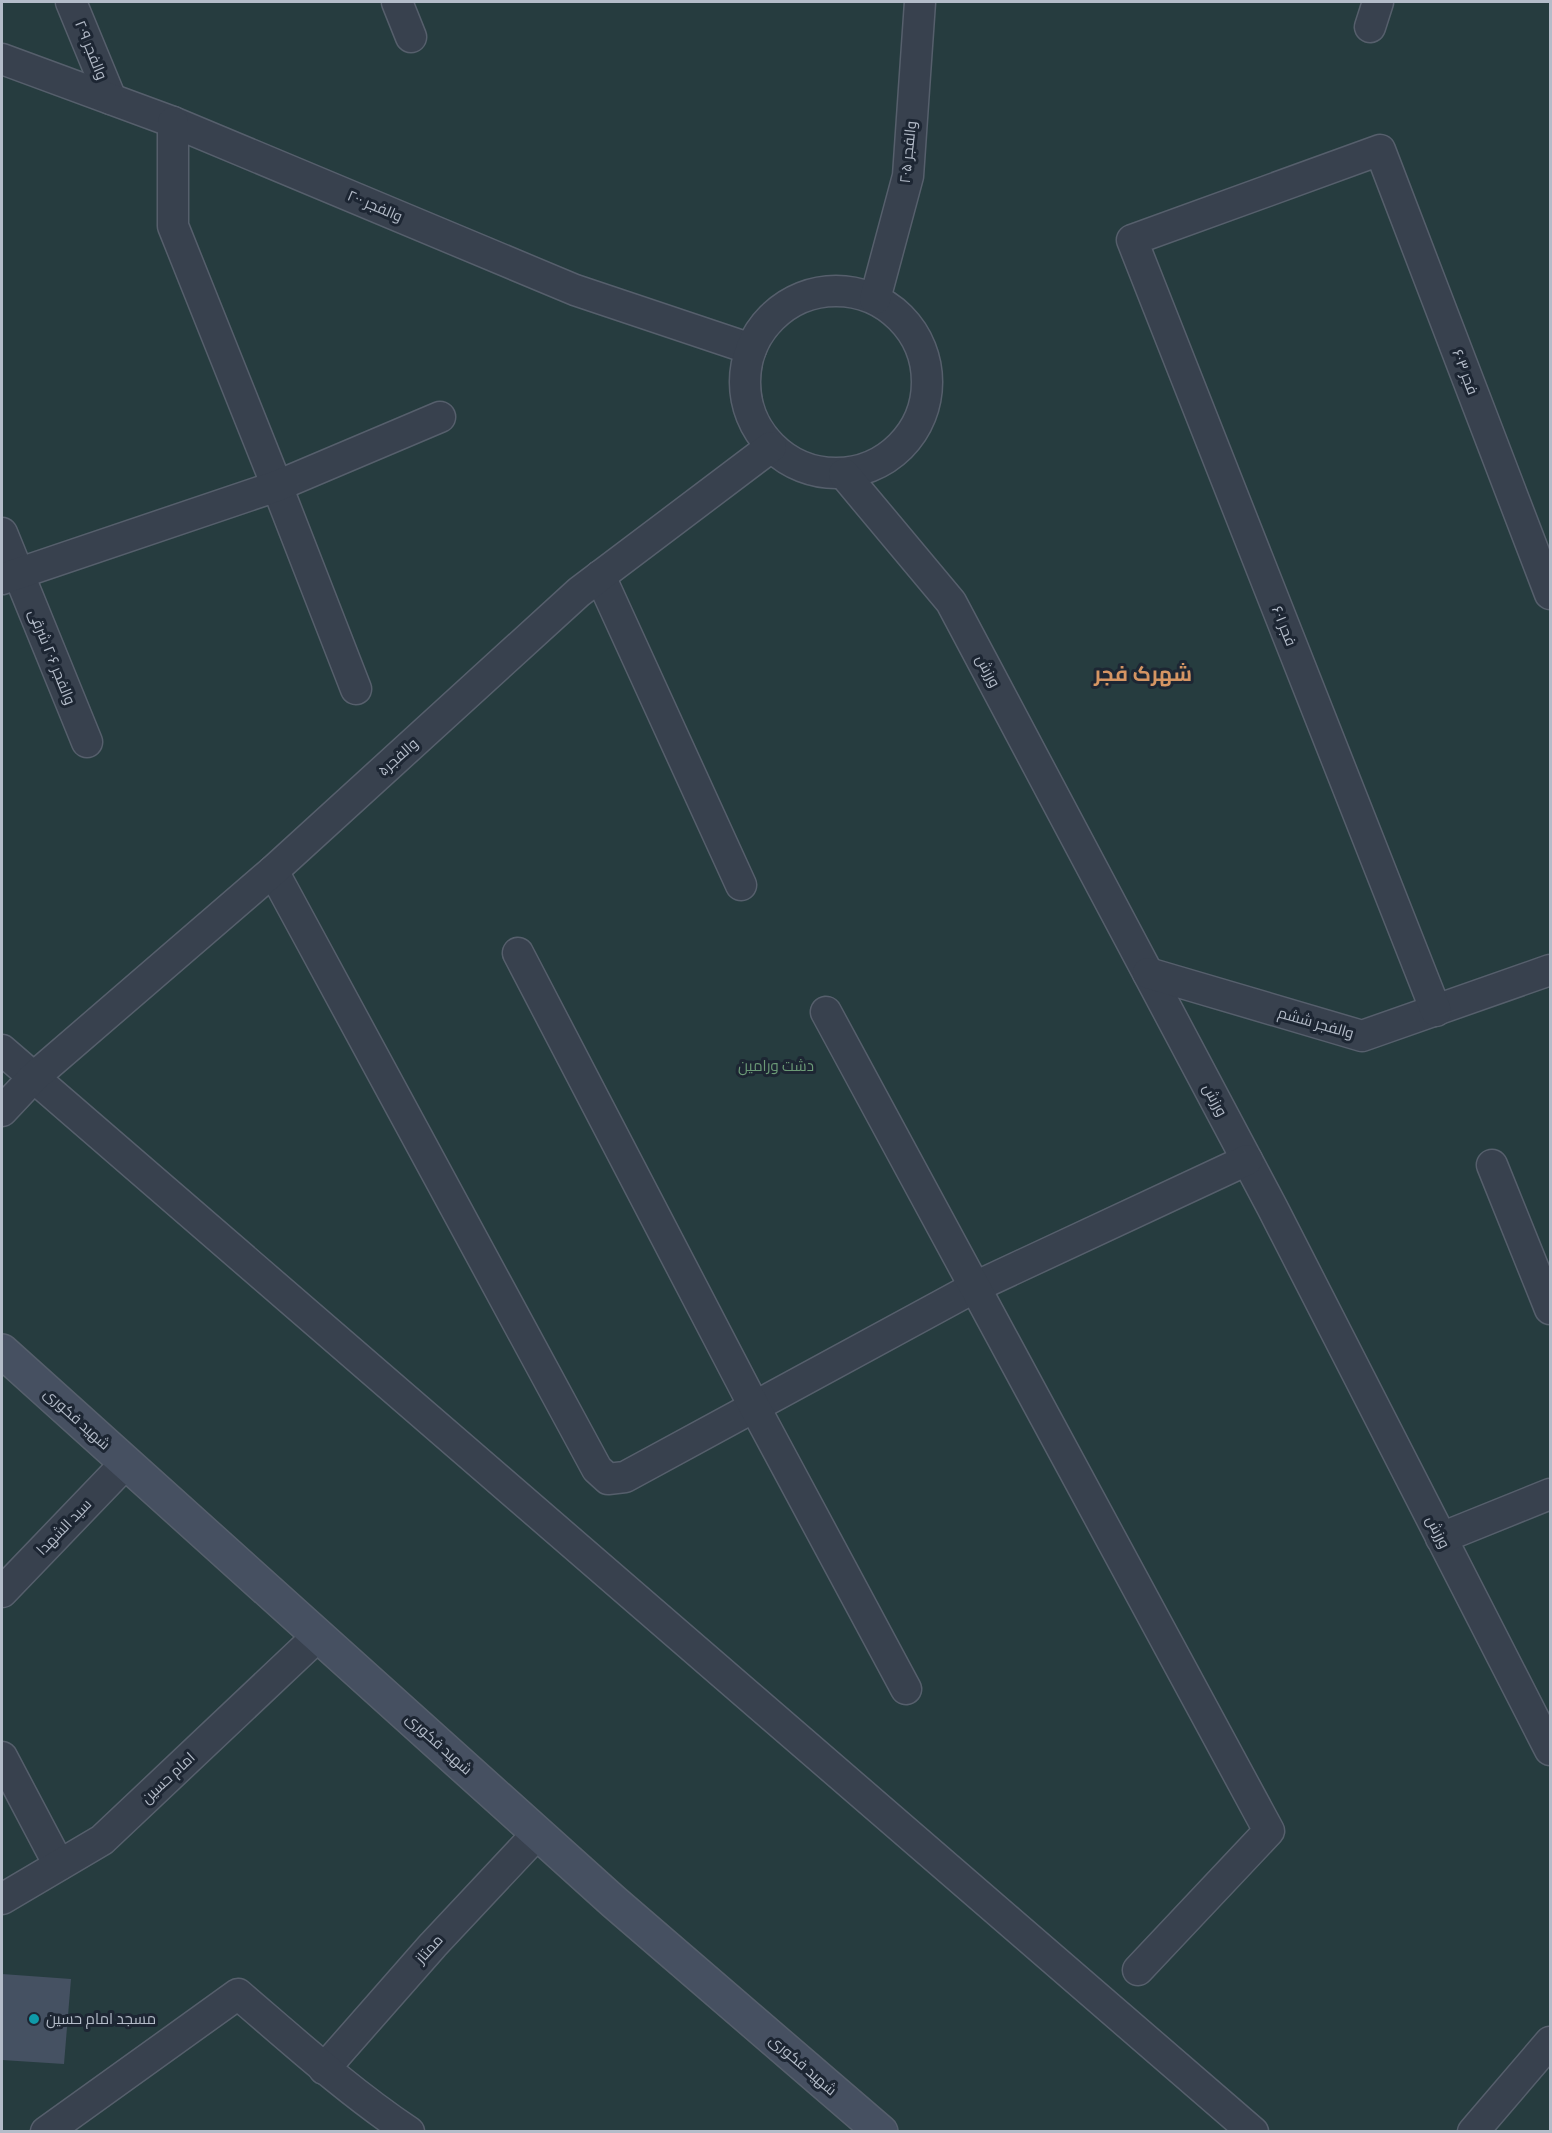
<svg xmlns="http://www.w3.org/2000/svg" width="1552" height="2133" viewBox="0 0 1552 2133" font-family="'Roboto Condensed',Cairo,sans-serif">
<rect width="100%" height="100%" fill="#242f3e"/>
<!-- green -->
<path fill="#263c3f" d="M2 2H1550V2131L2 2132Z"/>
<!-- building -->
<path fill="#455162" d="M2 1974 71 1979 64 2064 2 2060Z"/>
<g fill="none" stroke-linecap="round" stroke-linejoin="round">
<!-- street casing -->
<g stroke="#565f6c" stroke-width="33">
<g id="street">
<path d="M71 2 111 99"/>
<path d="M397 2 411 37"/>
<path d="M1370 27 1378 2"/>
<path d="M2 59 173 122 575 290 751 349"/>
<path d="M173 122V226L277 486 356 689"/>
<circle cx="836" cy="382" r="91"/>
<path d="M875 299 908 176 920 2"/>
<path d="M844 474 951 602 1272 1207 1550 1750"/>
<path d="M2 533 87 742"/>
<path d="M600 576 741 885"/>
<path d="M2 579 277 486 440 417"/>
<path d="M273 871 597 1469 608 1479 625 1477 975 1287 1247 1160"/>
<path d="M518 953 754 1406 906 1689"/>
<path d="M1148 973 1362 1036 1550 970"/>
<path d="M1436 1011 1132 240 1380 150 1550 594"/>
<path d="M826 1012 1269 1831 1138 1970"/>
<path d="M2 1050 1253 2132"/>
<path d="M2 1111 33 1078 273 871 579 592 771 447"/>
<path d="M1492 1165 1550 1309"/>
<path d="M1441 1538 1550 1494"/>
<path d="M2 1592 126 1463"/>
<path d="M2 1757 59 1865"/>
<path d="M2 1899 102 1840 318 1636"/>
<path d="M324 2069 433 1945 538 1833"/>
<path d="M46 2132 238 1994C294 2042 348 2091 409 2132"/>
<path d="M1473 2132 1550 2042"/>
</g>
</g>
<!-- secondary casing -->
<g stroke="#565f6c" stroke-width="36">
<path id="secondary" d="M2 1351 614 1902 881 2132"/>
</g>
<!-- street -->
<use href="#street" stroke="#38414e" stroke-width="30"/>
<!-- secondary -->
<use href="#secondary" stroke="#465061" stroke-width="33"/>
</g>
<!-- markers -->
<circle fill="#0f9aa8" stroke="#1d2633" stroke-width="2" cx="34" cy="2019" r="6"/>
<g text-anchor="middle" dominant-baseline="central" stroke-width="6" stroke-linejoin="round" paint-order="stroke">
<!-- street labels -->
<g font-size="15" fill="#b4bcc9" stroke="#1d2633">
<text transform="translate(91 50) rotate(68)">والفجر ۲۰۹</text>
<text transform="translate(908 152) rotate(-84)">والفجر ۲۰۵</text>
<text transform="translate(375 206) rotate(23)">والفجر ۲۰۰</text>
<text transform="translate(1465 372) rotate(69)">فجر ۶۰۳</text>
<text transform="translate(1284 626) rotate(68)">فجر ۶۰۱</text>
<text transform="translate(52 657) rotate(68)">والفجر ۲۰۶ شرقی</text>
<text transform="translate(988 671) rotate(62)">ورزش</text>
<text transform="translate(398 757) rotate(-42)">والفجر۵</text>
<text transform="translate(1316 1023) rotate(16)">والفجر ششم</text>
<text transform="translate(1215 1100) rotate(62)">ورزش</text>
<text transform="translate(77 1419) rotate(42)">شهید فکوری</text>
<text transform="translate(64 1527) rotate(-46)">سید الشهدا</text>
<text transform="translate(1438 1532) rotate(63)">ورزش</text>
<text transform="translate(439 1744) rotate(42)">شهید فکوری</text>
<text transform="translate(168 1778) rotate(-43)">امام حسین</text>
<text transform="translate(429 1949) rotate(-48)">ممتاز</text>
<text transform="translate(803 2065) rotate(41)">شهید فکوری</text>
</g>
<!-- park labels -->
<g font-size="15" fill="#6b9a76" stroke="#1d2633">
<text x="776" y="1066">دشت ورامین</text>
</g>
<!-- poi labels -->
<g font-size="15" fill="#b4bcc9" stroke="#1d2633" text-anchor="start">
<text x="46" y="2019">مسجد امام حسین</text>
</g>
<!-- district labels -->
<g font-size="21" font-weight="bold" fill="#d59563" stroke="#1d2633">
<text x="1143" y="674">شهرک فجر</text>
</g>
</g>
<!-- border -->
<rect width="1552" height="2133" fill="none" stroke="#b4bcc9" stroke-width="6"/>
</svg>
